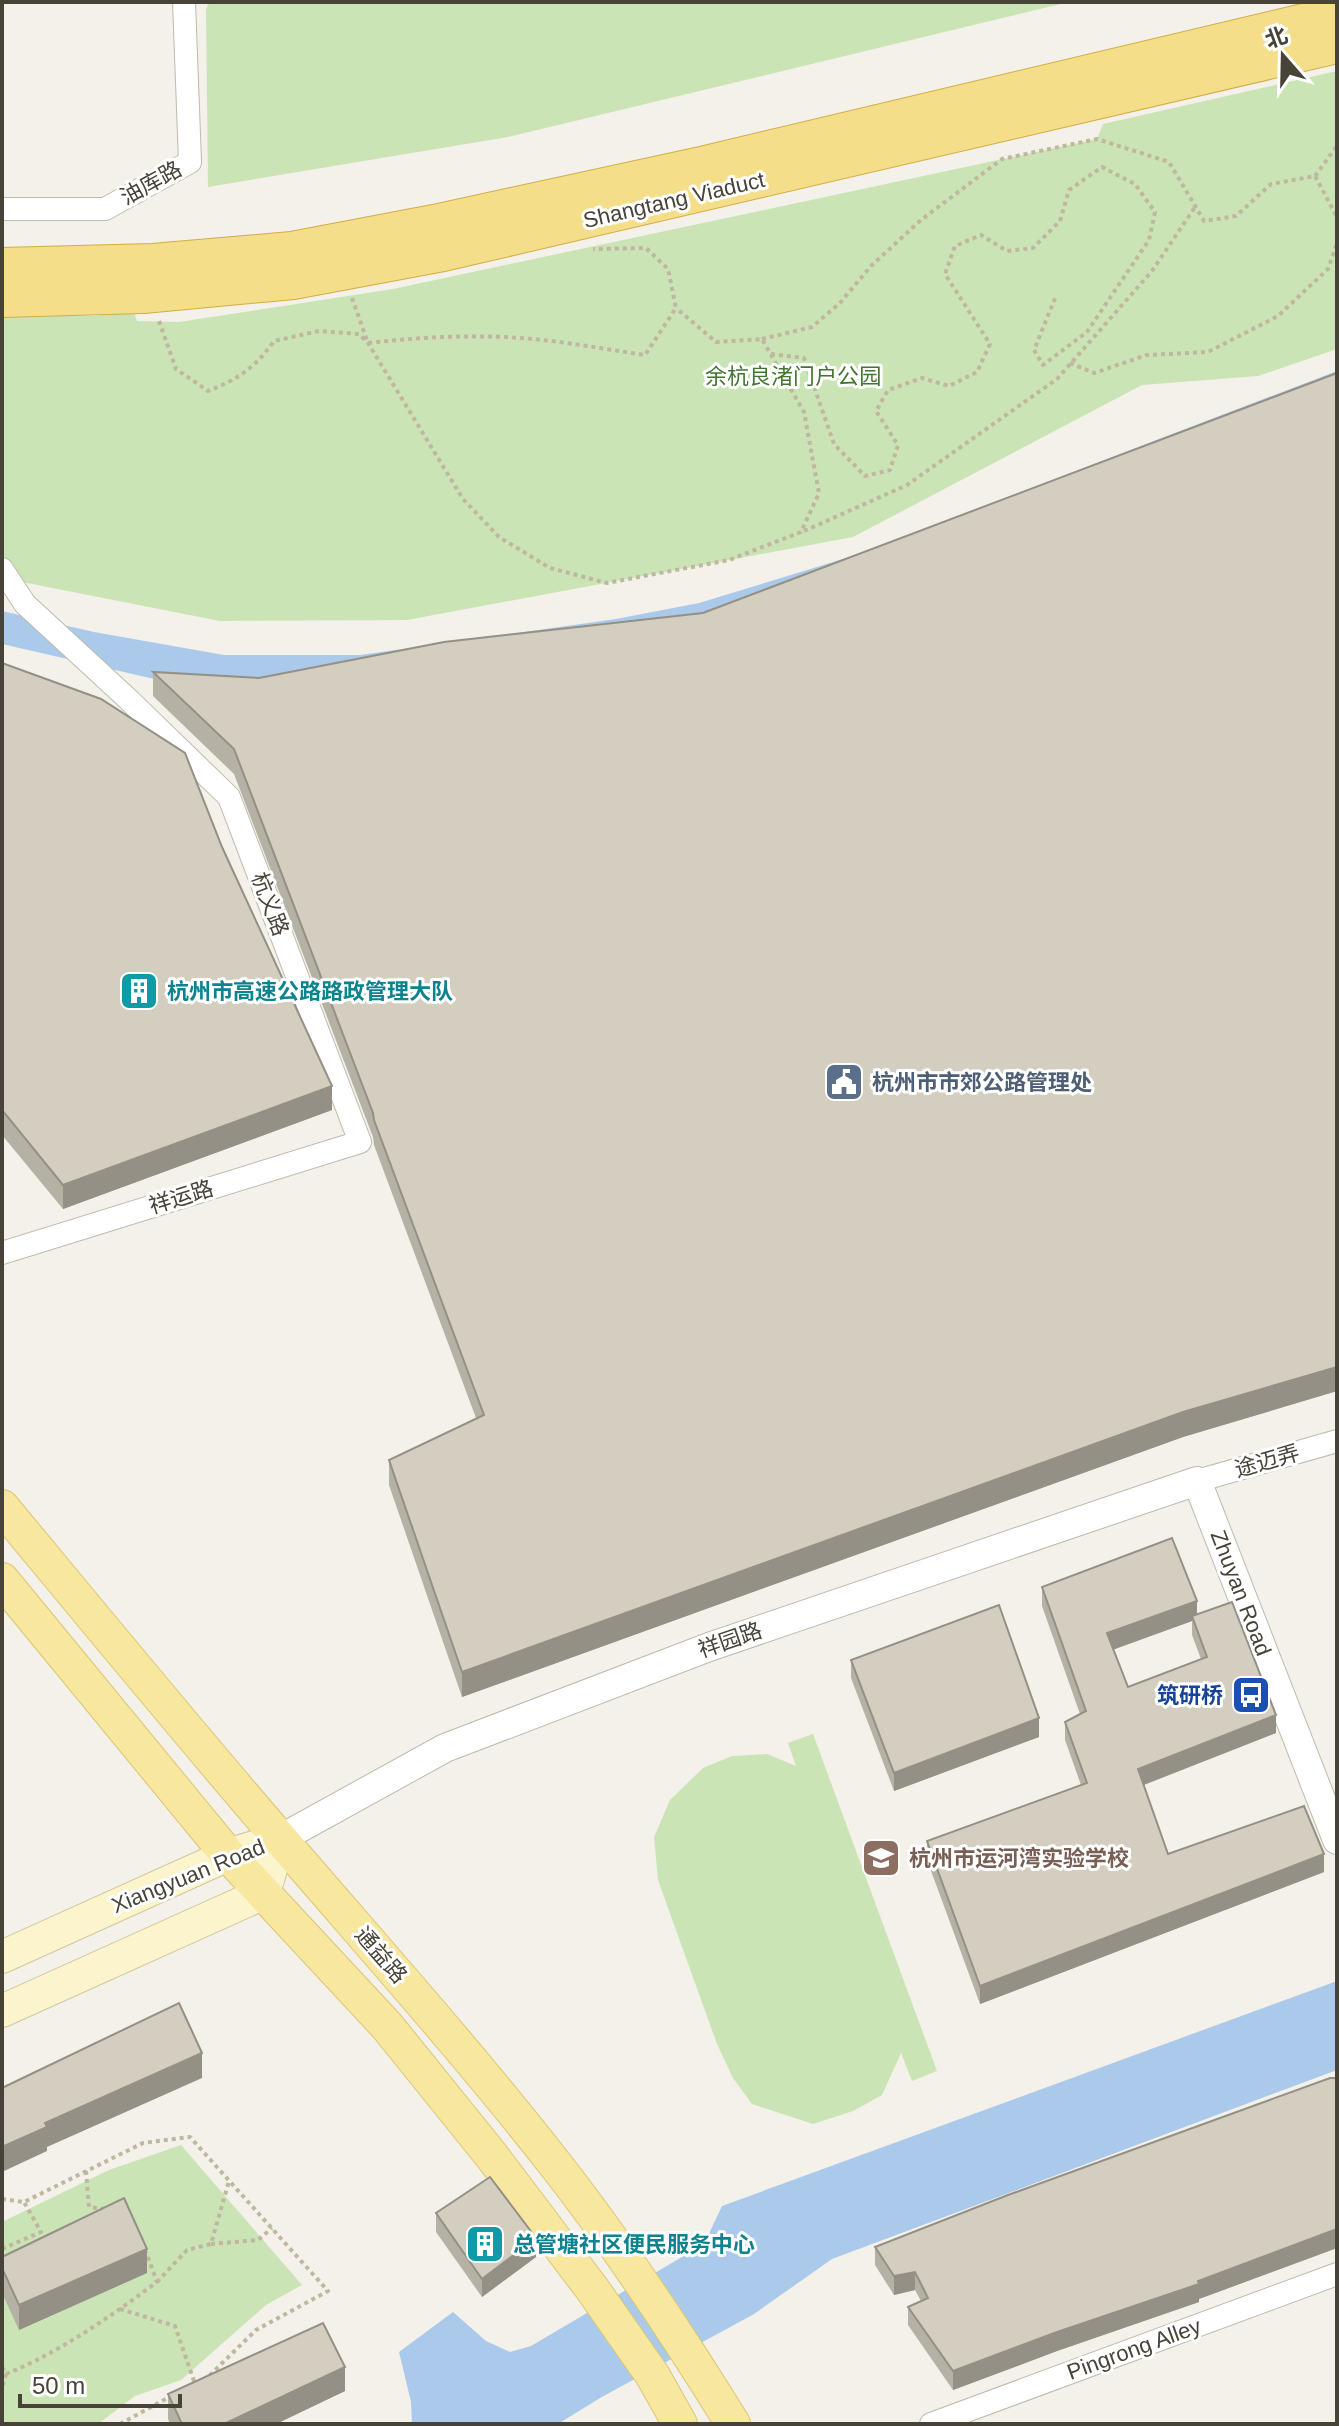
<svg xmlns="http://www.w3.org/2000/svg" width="1339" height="2426" viewBox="0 0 1339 2426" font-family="Arial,'Noto Sans SC',sans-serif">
<rect width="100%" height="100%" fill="#f3f1e9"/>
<!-- green -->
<g fill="#cae4b5">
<path d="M209 2H1069L508 137 208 187 206 10Z"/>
<path d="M1337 71V349L1258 376 1142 385 853 537 407 620 220 621 2 578V316H95L133 310 137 321 179 322 393 289 1097 139 1103 124Z"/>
<path d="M813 1734 937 2071 912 2081 901 2053 882 2095 853 2111 813 2124 752 2104 733 2078 717 2044 658 1880 654 1837 670 1800 703 1768 732 1756 767 1754 796 1766 788 1743Z"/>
<path d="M181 2145 302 2285 266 2305 181 2380 135 2396 98 2424H2V2222L109 2170Z"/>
</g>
<!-- water -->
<g fill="#abcaeb">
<path d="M1337 371V402L557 666 176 684 2 644V611L94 632 224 655H360L616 619 699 603 856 555Z"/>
<path d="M1337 1981V2070L832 2259 754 2314 600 2398 558 2424H412L411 2402 399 2352 453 2312 486 2341 510 2352 531 2346 704 2244 722 2206Z"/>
</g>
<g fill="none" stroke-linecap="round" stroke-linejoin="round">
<!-- minor casing -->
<g stroke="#bebaad" stroke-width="24">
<g id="minor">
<path d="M2 209H105L190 162 184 2"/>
<path d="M2 569 25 604 128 699 229 797 360 1142 2 1253"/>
<path d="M1197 1481 1337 1441"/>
<path d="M931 2424 1337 2274"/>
</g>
</g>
<!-- tertiary casing -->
<g stroke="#bebaad" stroke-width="30">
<path id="tertiary" d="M280 1839 445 1748 709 1647 1197 1481 1337 1840"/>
</g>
<!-- secondary casing -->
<g stroke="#d0c79c" stroke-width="34">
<g id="secondary">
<path d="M2 1957 228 1855 280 1839"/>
<path d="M2 2011 264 1893 280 1839"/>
</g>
</g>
<!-- primary casing -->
<g stroke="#dbc670" stroke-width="36">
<g id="primary">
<path d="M2 1507C95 1619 187 1731 282 1841 374 1948 468 2053 555 2164 620 2247 678 2335 733 2424"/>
<path d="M2 1580 228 1855 387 2026 491 2155 593 2290 653 2376 680 2424"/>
</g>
</g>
<!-- trunk casing -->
<g stroke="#d2ad45" stroke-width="38">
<g id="trunk">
<path d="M2 266 153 262 292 250 434 223 701 165 1337 14"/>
<path d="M2 299 143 295 293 281 443 253 1337 45"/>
</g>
</g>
<!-- path -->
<g stroke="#bfb79f" stroke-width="4" stroke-dasharray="4 4" stroke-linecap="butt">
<path d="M1315 176 1337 146"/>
<path d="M352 298 368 343C413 338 458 335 504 337 551 339 598 348 645 355L676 308 668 269 646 248 593 249"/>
<path d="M159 321 176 369 208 391C237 380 256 367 274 341L319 331 359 334 368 343 463 499 499 537 550 568 607 583 729 560 801 532 819 493 804 412 762 339 716 342 676 308"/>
<path d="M762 339 812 327 840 303 871 266 921 220 1002 159 1097 139 1169 162 1204 221 1236 216 1271 184 1315 176 1337 217"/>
<path d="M771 354 804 358 834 444 865 476 890 470 898 445 876 411 888 390 922 378 949 386 977 372 990 344 945 274 955 246 981 235 1007 251 1033 248 1060 221 1069 190 1102 167 1135 184 1155 212 1149 240 1087 332 1043 365 1034 350 1056 296"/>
<path d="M1070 363 1094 373 1147 355 1208 352 1278 316 1328 269 1337 243"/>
<path d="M804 531 907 485 1057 379 1152 271 1195 207"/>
<path d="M86 2171 89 2207 106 2209"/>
<path d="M2 2199 24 2202 143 2143 190 2137 328 2291 256 2330 209 2376"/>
<path d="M211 2244 258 2240 272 2228"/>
<path d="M2 2249 41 2232 24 2202"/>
<path d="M157 2282 187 2250 211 2244 229 2181"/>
<path d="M120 2309 175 2326 195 2384"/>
<path d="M2 2367 6 2374 2 2389"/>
<path d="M6 2374C60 2352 110 2317 157 2282L146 2252"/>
<path d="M120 2424 173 2395"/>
</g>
<!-- minor -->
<use href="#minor" stroke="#fff" stroke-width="22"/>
<!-- tertiary -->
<use href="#tertiary" stroke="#fff" stroke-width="28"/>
<!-- secondary -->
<use href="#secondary" stroke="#fbf4cc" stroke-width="32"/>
<!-- primary -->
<use href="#primary" stroke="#f7e79f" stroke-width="34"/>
<!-- trunk -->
<use href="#trunk" stroke="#f5de8a" stroke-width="36"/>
</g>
<!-- wall -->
<g fill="#b6b1a5" fill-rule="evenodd">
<path d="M1337 373V1391L1183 1437 462 1697 389 1485V1460L476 1418 374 1145 373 1137 234 774 153 696V672L259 678 703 613Z"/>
<path d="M2 663 222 847 332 1110 63 1209 2 1135Z"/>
<path d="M1042 1587 1197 1614 1276 1733 1144 1785 1168 1854 1324 1872 980 2004 927 1860V1841L1081 1785 1065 1740V1722L1080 1714 1042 1606ZM1192 1621V1635L1201 1659 1128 1687 1113 1649Z"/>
<path d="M851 1660 1039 1737 894 1791 851 1678Z"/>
<path d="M1337 2078V2248L1199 2299V2302L1057 2351 953 2390 908 2325V2307L921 2301 915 2290 894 2295 875 2265V2247Z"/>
<path d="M436 2213 536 2257 482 2297 436 2232Z"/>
<path d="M2 2257 147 2273 19 2330 2 2293Z"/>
<path d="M345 2391 276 2424H170L168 2419V2394Z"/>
</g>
<!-- shaded-wall -->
<g fill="#949086">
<path d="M332 1086V1110L63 1209V1185Z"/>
<path d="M1337 1367V1391L1183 1437 462 1697V1672L1183 1412Z"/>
<path d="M1197 1601V1620L1192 1616V1621L1107 1652V1633Z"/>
<path d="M1276 1715V1733L1138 1787V1769Z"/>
<path d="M1039 1718V1737L894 1791V1773Z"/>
<path d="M1324 1854V1872L980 2004V1986Z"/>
<path d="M4 1859V1878H2V1860Z"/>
<path d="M202 2053V2078L47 2147V2151L2 2172V2147L45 2123Z"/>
<path d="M1337 2229V2248L1199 2299V2302L1057 2351 953 2390V2371Z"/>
<path d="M536 2238V2257L482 2297V2279Z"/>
<path d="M147 2249V2273L19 2330V2305Z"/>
<path d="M915 2272V2290L894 2295V2276Z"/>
<path d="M345 2367V2391L276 2424H224Z"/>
</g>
<!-- building -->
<g fill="#d4cec0" stroke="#949086" stroke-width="2">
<path d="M1337 373V1367L1183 1412 462 1672 389 1460 484 1415 374 1120 373 1113 234 749 153 672 259 678 444 642 703 613Z"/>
<path d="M2 663 101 699 185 753 222 847 332 1086 63 1185 2 1110Z"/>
<path d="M1172 1538 1197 1601 1107 1633 1128 1687 1207 1657 1192 1616 1232 1602 1276 1715 1138 1769 1168 1854 1304 1806 1324 1854 980 1986 927 1841 1087 1783 1065 1722 1086 1711 1042 1587Z"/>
<path d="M999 1605 1039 1718 894 1773 851 1660Z"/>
<path d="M179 2003 202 2053 45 2123 47 2127 2 2147V2088Z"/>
<path d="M1330 2078H1337V2229L1198 2281 1199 2284 1057 2332 953 2371 908 2307 928 2298 915 2272 894 2276 875 2247 1008 2195Z"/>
<path d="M490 2177 536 2238 482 2279 436 2213Z"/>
<path d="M124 2198 147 2249 19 2305 2 2268V2257Z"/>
<path d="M323 2323 345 2367 224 2424H182L168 2394Z"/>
</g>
<!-- icons -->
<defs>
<g id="building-square" transform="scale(2)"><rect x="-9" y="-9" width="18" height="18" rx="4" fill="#0f9aa8" stroke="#fff"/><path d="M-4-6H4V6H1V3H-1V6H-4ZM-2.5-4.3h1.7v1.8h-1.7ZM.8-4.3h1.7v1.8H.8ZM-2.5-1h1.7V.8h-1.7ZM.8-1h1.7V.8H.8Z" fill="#fff"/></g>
<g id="civic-square" transform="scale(2)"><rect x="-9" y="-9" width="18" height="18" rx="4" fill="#5c6f8a" stroke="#fff"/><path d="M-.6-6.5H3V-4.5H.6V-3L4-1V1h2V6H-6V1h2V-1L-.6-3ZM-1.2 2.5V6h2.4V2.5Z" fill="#fff"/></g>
<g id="bus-square" transform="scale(2)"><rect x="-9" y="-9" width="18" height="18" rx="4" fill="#1a4fb4" stroke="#fff"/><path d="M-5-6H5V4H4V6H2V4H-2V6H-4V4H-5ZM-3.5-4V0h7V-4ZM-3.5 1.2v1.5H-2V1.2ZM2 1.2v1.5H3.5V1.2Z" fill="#fff"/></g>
<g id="school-square" transform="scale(2)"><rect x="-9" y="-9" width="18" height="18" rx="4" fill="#8d6e63" stroke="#fff"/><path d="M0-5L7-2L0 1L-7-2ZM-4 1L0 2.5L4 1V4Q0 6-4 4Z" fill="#fff"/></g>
</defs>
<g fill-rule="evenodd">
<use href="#building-square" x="139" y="991"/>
<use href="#civic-square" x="844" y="1082"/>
<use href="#bus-square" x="1251" y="1695"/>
<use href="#school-square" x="881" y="1858"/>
<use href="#building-square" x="485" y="2244"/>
</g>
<g text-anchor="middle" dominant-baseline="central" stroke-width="6" stroke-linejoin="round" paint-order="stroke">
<!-- street labels -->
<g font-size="22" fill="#474338" stroke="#fff">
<text transform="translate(151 183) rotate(-29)">油库路</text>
<text transform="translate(674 200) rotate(-13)">Shangtang Viaduct</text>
<text transform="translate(270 904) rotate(69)">杭义路</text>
<text transform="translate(181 1197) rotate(-17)">祥运路</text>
<text transform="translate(1267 1461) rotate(-16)">途迈弄</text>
<text transform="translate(1241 1593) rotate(69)">Zhuyan Road</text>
<text transform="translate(730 1640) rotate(-19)">祥园路</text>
<text transform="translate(188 1876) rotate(-22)">Xiangyuan Road</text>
<text transform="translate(381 1955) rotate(49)">通益路</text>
<text transform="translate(1134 2349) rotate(-20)">Pingrong Alley</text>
</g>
<!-- park labels -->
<g font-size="22" fill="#42752f" stroke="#fff">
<text x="793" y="376">余杭良渚门户公园</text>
</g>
<!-- culture labels -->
<g font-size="22" font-weight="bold" fill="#0d838f" stroke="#fff" text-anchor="start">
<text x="167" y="991">杭州市高速公路路政管理大队</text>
<text x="513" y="2244">总管塘社区便民服务中心</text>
</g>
<!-- service labels -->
<g font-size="22" font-weight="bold" fill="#4e5e75" stroke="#fff" text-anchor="start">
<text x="872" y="1082">杭州市市郊公路管理处</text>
</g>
<!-- transit labels -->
<g font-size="22" font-weight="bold" fill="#164399" stroke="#fff" text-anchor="end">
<text x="1223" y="1695">筑研桥</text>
</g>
<!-- education labels -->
<g font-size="22" font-weight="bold" fill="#785e54" stroke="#fff" text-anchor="start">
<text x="909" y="1858">杭州市运河湾实验学校</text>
</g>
</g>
<!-- border -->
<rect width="1339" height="2426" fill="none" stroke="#474338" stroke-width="8"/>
<!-- north arrow -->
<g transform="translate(1283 56) rotate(340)" stroke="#ffffff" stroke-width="6" paint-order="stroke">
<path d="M0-6L14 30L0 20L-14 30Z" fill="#474338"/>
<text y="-12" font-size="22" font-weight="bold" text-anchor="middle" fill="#474338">北</text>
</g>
<!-- scale -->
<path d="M20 2394v12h160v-12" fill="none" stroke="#474338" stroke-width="4"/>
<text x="32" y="2394" font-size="24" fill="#474338" stroke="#ffffff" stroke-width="6" paint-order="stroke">50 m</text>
</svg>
